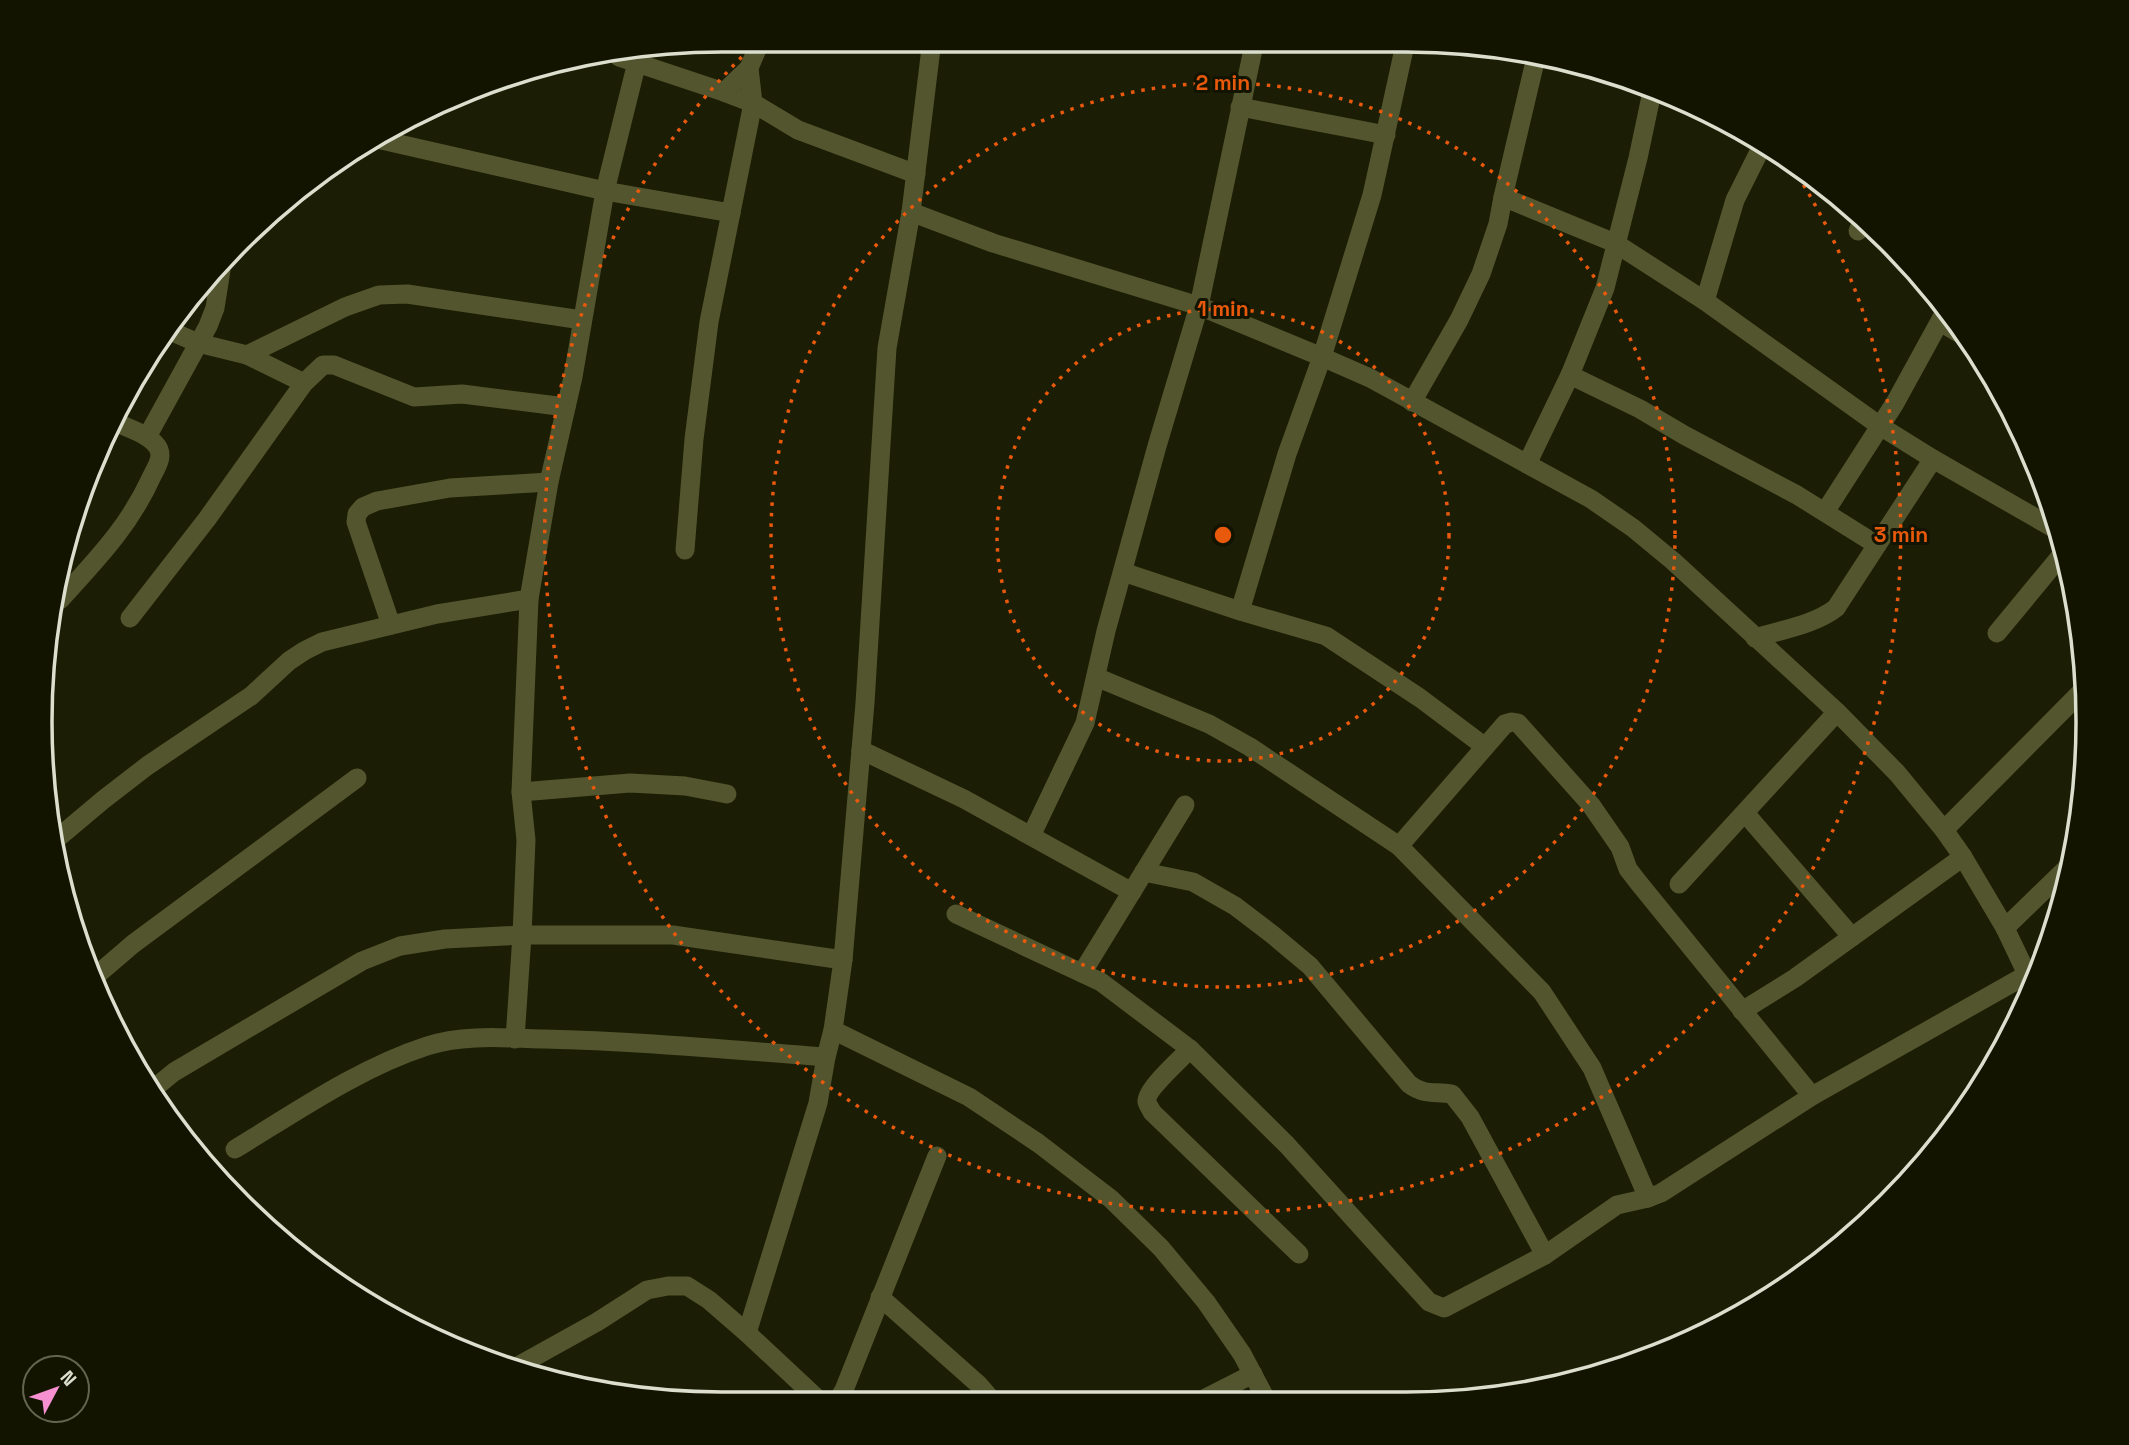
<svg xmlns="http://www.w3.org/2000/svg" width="2129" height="1445" viewBox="0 0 2129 1445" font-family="'Space Grotesk',sans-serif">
<rect width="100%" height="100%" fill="#1b1d04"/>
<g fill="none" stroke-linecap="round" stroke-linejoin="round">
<!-- street -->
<g stroke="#52552d" stroke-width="19">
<path d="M619 57 724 92 753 103 798 130 916 174"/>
<path d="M724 92 749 68 761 40"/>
<path d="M1240 107 1386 135"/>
<path d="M377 139 605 191 731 213"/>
<path d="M1503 197 1615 243 1705 301 1880 426 1933 459 2057 530"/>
<path d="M911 212 993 243 1199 306 1322 357 1370 378 1591 499 1633 528 1673 561 1837 712 1897 773 1944 830 1963 857 2005 928 2034 989"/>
<path d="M1858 231 1863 221"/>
<path d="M1705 301 1735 200 1761 148"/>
<path d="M1940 322 1971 340"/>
<path d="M168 330 198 343 247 355 304 383"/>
<path d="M247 355 345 307 379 295 407 294 582 320"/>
<path d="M1570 375 1640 409 1684 435 1797 495 1877 545"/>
<path d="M1412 402 1459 320 1481 274 1498 224 1503 197 1537 53"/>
<path d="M147 437 208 326 215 308 221 270"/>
<path d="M1527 464 1570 375 1605 288 1638 158 1652 92"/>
<path d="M1825 512 1895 403 1946 310"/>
<path d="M685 550 694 439 709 322 753 103 749 68"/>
<path d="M1123 572 1240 611 1326 636 1420 698 1484 746"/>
<path d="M60 600C97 559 129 527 152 476 157 466 164 456 157 446 148 434 128 428 115 422"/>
<path d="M1240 611 1287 454 1322 357 1372 195 1406 40"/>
<path d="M130 618 207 519 304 383 323 365H334L414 397 462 394 566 407"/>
<path d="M391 625 356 522 357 514 363 507 377 501 450 488 549 482"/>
<path d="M1997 633 2064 552"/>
<path d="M1755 638C1781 630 1814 625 1836 608L1933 459"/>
<path d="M1096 677 1209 724 1250 747 1399 846 1542 992 1592 1068 1648 1198"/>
<path d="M861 750 964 799 1132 892"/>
<path d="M521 792 630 783 685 786 727 794"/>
<path d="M1745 813 1852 937"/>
<path d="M1944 830 2085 688"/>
<path d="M1032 834 1085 723 1106 631 1157 446 1199 306 1255 40"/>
<path d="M53 842 103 800 147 766 251 696 289 661 304 651 322 642 437 614 529 599"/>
<path d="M1399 846 1505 724 1512 722 1518 723 1591 805 1620 847 1628 869 1638 882 1812 1096"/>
<path d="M1144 872 1193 882 1235 906 1273 935 1310 966 1409 1084C1425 1096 1434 1091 1452 1094L1470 1117 1545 1255"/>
<path d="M1679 884 1837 712"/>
<path d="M956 914 1101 982 1190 1049 1287 1145 1429 1302 1444 1308 1545 1255 1617 1205 1648 1198 1661 1193 1812 1096 2028 974"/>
<path d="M2005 928 2074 861"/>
<path d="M1082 973 1185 805"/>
<path d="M98 974 133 944 357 778"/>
<path d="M1742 1011 1795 978 1963 857"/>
<path d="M833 1030 969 1097 1038 1143 1111 1199 1161 1248 1206 1302 1242 1354 1269 1405"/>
<path d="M515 1039 522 935 526 840 521 792 529 599 549 482 573 377 605 191 639 54"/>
<path d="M1190 1049C1181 1059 1145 1090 1147 1102 1148 1106 1151 1109 1152 1112L1299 1254"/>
<path d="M152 1090 174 1072 362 961 400 946 445 939 522 935H673L843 960"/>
<path d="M235 1149C296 1112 359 1068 427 1046 463 1034 506 1038 544 1039 638 1041 732 1050 826 1057"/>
<path d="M880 1297 978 1384 996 1405"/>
<path d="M747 1333 818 1103 826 1057 833 1030 843 960 865 703 887 348 911 212 932 40"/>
<path d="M516 1367 597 1322 647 1290 668 1286H687L709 1300 747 1333 824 1405"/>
<path d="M835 1405 844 1390 937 1156"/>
<path d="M1192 1405 1253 1374"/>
</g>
</g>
<!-- distance rings -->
<g fill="none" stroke="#e8590c" stroke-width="3.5" stroke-dasharray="3.5 7">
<circle cx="1223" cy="535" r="226"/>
<circle cx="1223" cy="535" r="452"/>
<path d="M1798 176A678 678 0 1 1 756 43"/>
</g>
<!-- crop -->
<path d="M0 0H2129V1445H0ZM722 52H1406A670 670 0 0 1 2076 722V722A670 670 0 0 1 1406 1392H722A670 670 0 0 1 52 722V722A670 670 0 0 1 722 52Z" fill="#121400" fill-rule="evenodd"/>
<path fill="none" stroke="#dcdece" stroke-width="3.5" d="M722 52H1406A670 670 0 0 1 2076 722V722A670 670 0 0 1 1406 1392H722A670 670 0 0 1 52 722V722A670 670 0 0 1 722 52Z"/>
<circle cx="1223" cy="535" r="10" fill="#e8590c" stroke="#121400" stroke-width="3.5"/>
<g font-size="21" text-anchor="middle" font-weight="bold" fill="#e8590c" stroke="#121400" stroke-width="6" stroke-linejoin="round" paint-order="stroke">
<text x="1223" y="90">2 min</text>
<text x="1223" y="316">1 min</text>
<text x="1901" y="542">3 min</text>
</g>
<!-- north arrow -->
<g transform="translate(56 1389) rotate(49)"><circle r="33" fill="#121400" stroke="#636552" stroke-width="2"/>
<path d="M0-5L12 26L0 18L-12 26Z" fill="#f690d0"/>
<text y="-10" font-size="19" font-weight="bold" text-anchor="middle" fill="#dcdece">N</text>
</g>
</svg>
